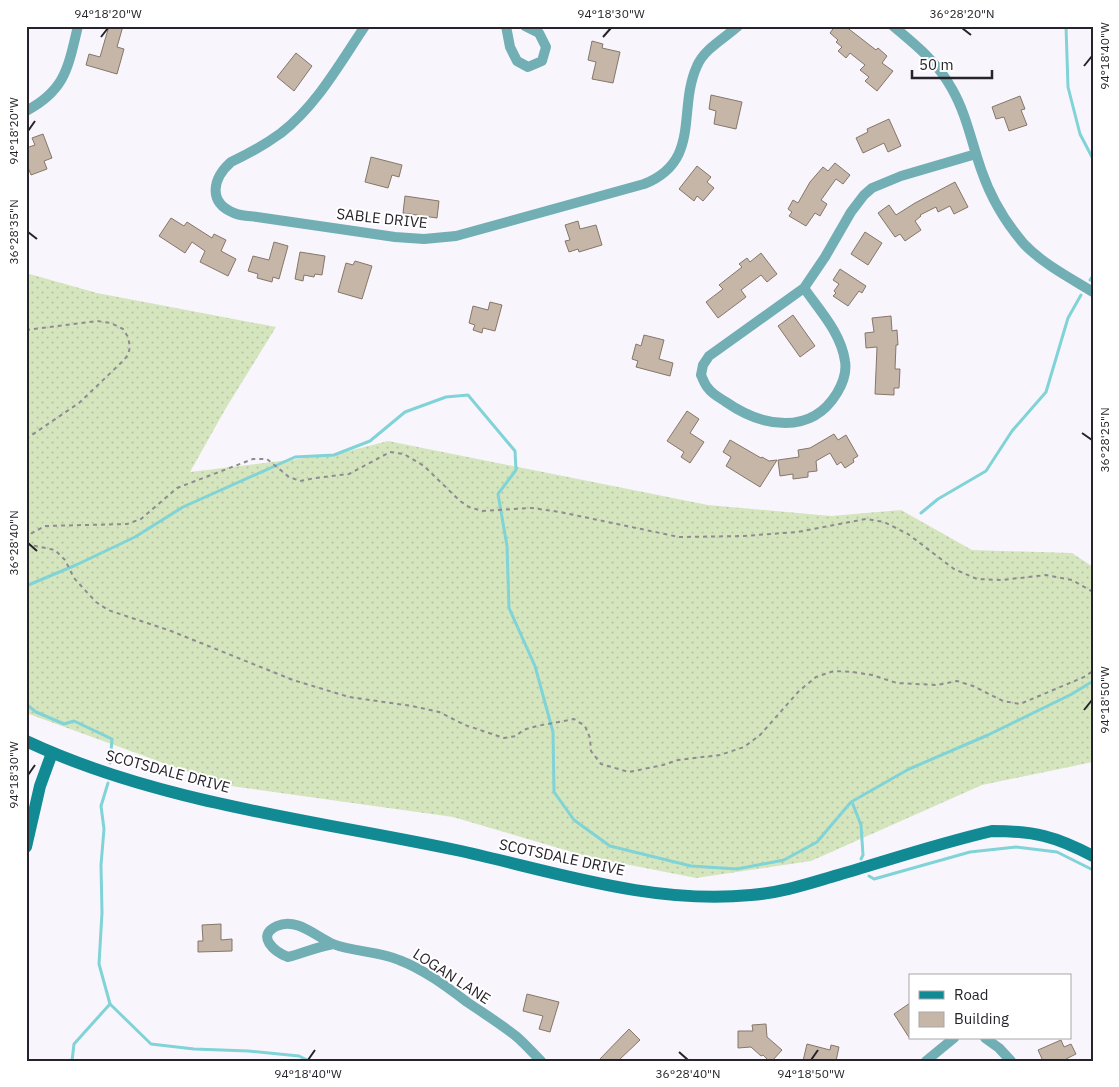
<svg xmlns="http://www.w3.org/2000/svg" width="1119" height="1087" viewBox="0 0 1119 1087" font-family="'IBM Plex Sans',sans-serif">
<defs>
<pattern id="grass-dots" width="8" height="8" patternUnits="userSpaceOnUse" patternTransform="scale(1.25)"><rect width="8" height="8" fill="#d5e6bf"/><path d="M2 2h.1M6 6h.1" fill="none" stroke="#b7c5a4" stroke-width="1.8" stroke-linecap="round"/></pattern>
</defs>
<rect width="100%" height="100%" fill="#f9f5fd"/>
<!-- grass -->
<path fill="url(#grass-dots)" d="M26 273 97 293 276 327 226 408 190 472 337 454 388 441 708 505 831 516 901 510 972 550 1072 553 1093 567V762L982 785 811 861 696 878 589 857 453 817 224 785 26 713Z"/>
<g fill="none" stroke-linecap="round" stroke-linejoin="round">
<!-- stream -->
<g stroke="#80d3d6" stroke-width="3">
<path d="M1066 26 1068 87 1080 134 1093 159"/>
<path d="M1090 280 1093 276"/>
<path d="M921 513 938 499 986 471 1012 431 1046 392 1068 318 1081 295"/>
<path d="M26 586 76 565 135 537 183 507 295 457 334 455 370 441 405 412 446 397 468 395 515 451 516 470 498 494 507 546 509 608 535 666 553 732 554 792 574 820 610 846 691 866 737 869 784 860 817 842 851 802 909 769 988 735 1072 694 1093 681"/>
<path d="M26 704 36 712 64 724 74 721 112 739 110 763"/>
<path d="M108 783 101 806 104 829 101 865 102 913 99 964 110 1004 151 1044 194 1049 248 1051 299 1056 309 1061"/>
<path d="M852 802 861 825 863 855 861 859"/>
<path d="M869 876 874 879 970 852 1016 847 1057 852 1093 870"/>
<path d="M72 1061 74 1044 110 1004"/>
</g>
</g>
<!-- building -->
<g fill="#c5b6a7" stroke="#857769">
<path d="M109 26H123L117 47 124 49 117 74 86 65 89 54 100 57Z"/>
<path d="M835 26H845L876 50 878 48 887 56 882 63 893 71 877 91 865 81 869 77 860 70 865 65 850 53 846 58 838 51 842 47 836 42 838 40 830 33Z"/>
<path d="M592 41 603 44 602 48 620 52 613 83 592 79 596 62 588 60Z"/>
<path d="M296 53 312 66 294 91 277 77Z"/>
<path d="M711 95 742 102 736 129 714 124 716 111 709 109Z"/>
<path d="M1020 96 1025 109 1021 110 1027 125 1009 131 1004 117 996 119 992 107Z"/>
<path d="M889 119 901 146 888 152 884 143 863 153 856 138 868 132 867 129Z"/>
<path d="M43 134 52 158 44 161 47 169 31 175 26 162V148L35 145 32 138Z"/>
<path d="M371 157 402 165 399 177 392 175 388 188 365 182Z"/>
<path d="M835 163 850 175 843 184 836 179 821 200 827 204 820 216 815 213 806 226 789 216 792 212 788 209 793 200 798 203 810 182 823 167 828 171Z"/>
<path d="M697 166 711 177 707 182 714 188 703 201 697 196 694 201 679 189Z"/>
<path d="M955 182 968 207 954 214 950 206 938 212 936 207 920 215 921 216 915 221 921 230 905 241 900 234 895 237 878 213 889 205 896 215 915 203Z"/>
<path d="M405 196 439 201 437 218 403 213Z"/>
<path d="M171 218 184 226 187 222 212 238 214 234 226 240 221 251 236 259 228 276 200 262 205 251 192 242 185 253 159 236Z"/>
<path d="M578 221 580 229 596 225 602 245 579 252 578 249 569 252 565 241 570 240 565 225Z"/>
<path d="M865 232 882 243 868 265 851 254Z"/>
<path d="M274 242 288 246 279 279 273 277 272 282 257 278 258 274 248 271 253 256 269 260Z"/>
<path d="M300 252 325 256 322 275 315 274 314 277 304 275 303 281 295 279Z"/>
<path d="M761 253 777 274 767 282 761 275 741 290 746 297 718 318 706 302 723 289 719 285 742 267 739 264 747 258 750 262Z"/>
<path d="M355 261 372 266 362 299 338 292 346 263 353 265Z"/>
<path d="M840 269 866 286 862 293 859 291 848 306 833 296 836 293 834 291 839 284 833 280Z"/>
<path d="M490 302 502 305 495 331 483 328 482 333 473 330 475 325 469 323 473 306 488 310Z"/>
<path d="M793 315 815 346 800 357 778 326Z"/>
<path d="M891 316 892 331 897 330 898 345H896L895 369H900L899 388H894V395L875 394 877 347 866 348 865 333 874 332 872 318Z"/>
<path d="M644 335 664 340 659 359 673 363 670 376 636 367 638 361 632 359 636 344 641 346Z"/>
<path d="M687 411 699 419 690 433 704 442 690 463 681 457 684 452 667 441Z"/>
<path d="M834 434 838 440 846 435 858 456 853 459 854 462 845 468 841 462 837 465 830 453 816 461 817 471 808 472V477L793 479V474L780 476 778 460 799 457 798 450 810 448Z"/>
<path d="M730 440 761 458 762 457 769 461 777 460 760 487 726 466 731 457 723 452Z"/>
<path d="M221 924V940L232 939V951L198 952V941H203L202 925Z"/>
<path d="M527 994 559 1002 550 1032 539 1029 543 1016 523 1011Z"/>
<path d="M910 1003V1039L894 1014Z"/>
<path d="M766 1024 767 1037 782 1050 772 1061H769L763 1055 761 1056 751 1047 738 1048V1031H753L752 1025Z"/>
<path d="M629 1029 640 1040 618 1061H598Z"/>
<path d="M1061 1040 1064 1047 1071 1044 1076 1054 1066 1059 1067 1061H1043L1038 1050Z"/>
<path d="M807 1044 830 1050 831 1045 839 1047 836 1061H803Z"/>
</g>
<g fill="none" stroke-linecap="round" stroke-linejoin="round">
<!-- path -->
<g stroke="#8f8b92" stroke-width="2" stroke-dasharray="4 4" stroke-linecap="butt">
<path d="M26 330 97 321 111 323 123 329 128 337 130 347 128 355 123 361 79 403 26 439"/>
<path d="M26 540 32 533 45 526 127 524 141 519 177 488 253 459H267L289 477 300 481 315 478 349 474 390 452 404 454 424 466 460 501 469 507 482 511 532 508 560 512 679 537 744 536 797 532 866 519 884 522 908 534 954 569 977 579 1002 580 1046 575 1072 580 1093 592"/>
<path d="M26 544 55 550 65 560 74 578 83 588 96 602 108 610 171 631 293 680 349 697 412 706 439 712 465 725 504 738 516 736 523 730 537 726 574 719 585 726 590 738 591 751 601 764 629 772 663 765 678 760 720 755 744 747 760 735 799 691 816 677 834 671 853 672 872 675 897 683 937 685 957 681 973 686 1003 701 1020 704 1084 677 1093 671"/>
</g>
<!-- street -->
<g stroke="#72afb5" stroke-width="10">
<path d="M365 26C340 63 317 105 281 133 266 144 248 154 231 162 213 178 207 202 234 213 241 216 250 216 257 217L395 237 424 239 456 236 644 184C702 161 677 110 697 66 704 49 725 38 738 26"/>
<path d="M506 26 510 47 517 61 528 67 542 61 546 47 539 33 525 26"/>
<path d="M893 26C916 45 938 63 952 89 967 115 972 145 982 172 991 198 1006 223 1024 244 1043 264 1070 278 1093 292"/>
<path d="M26 111C66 90 68 67 78 26"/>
<path d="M804 288 709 356 703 365 701 375C703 379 705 385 708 388 712 394 720 398 726 402 762 427 811 436 837 393 843 383 847 373 845 361 841 333 820 311 804 288L825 257 851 212 864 195 872 188 901 176 976 154"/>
<path d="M333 944C317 947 303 953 288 957 275 952 255 936 277 926 297 917 316 937 333 944 353 952 378 951 399 960 423 969 446 986 467 1002 483 1013 501 1024 517 1037 525 1044 533 1053 541 1061"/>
<path d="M985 1038 999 1048 1011 1061"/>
<path d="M926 1061 954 1038"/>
</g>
<!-- secondary -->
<g stroke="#118a94" stroke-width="12">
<path d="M26 741C158 803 314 820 456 850 553 871 651 905 751 895 781 893 810 883 838 875 889 860 940 843 992 831 1034 831 1055 836 1093 856"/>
<path d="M26 847 40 786 52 753"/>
</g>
</g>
<!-- ticks -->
<path fill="none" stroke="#27232a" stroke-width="2" d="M962 28 971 35M101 37 108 28M603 37 611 28M1084 66 1092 56M28 131 35 121M28 232 37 239M1082 433 1092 440M28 543 37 551M1084 710 1092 700M28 775 35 765M679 1052 688 1060M308 1060 315 1050M811 1060 818 1050"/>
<g text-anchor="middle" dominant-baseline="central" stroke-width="4" stroke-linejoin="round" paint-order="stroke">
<!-- street labels -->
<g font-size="15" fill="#27232a" stroke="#fff">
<text transform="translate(382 218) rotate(6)">SABLE DRIVE</text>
<text transform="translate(168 771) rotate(15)">SCOTSDALE DRIVE</text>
<text transform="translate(562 857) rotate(12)">SCOTSDALE DRIVE</text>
<text transform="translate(452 976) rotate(33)">LOGAN LANE</text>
</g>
</g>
<!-- border -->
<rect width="1119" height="1087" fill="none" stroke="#ffffff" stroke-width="55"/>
<!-- legend -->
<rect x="909" y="974" width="162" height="65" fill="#ffffff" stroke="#a9a7aa"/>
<rect x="919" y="991" width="25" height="8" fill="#118a94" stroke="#a9a7aa"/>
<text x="954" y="1000" font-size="15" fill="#27232a">Road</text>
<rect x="919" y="1012" width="25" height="15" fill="#c5b6a7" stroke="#a9a7aa"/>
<text x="954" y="1024" font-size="15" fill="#27232a">Building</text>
<!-- scale -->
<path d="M912 70v8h80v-8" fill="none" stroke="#27232a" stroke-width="2.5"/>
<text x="919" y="70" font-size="15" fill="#27232a" stroke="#ffffff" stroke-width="4" paint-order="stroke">50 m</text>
<rect x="28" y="28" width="1064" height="1032" fill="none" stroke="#27232a" stroke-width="2"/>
<g font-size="12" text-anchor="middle" fill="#27232a">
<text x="108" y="18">94°18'20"W</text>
<text x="611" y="18">94°18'30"W</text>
<text x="962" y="18">36°28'20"N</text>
<text transform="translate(1105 56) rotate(-90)" y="4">94°18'40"W</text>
<text transform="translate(14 131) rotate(-90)" y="4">94°18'20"W</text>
<text transform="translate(14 232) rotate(-90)" y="4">36°28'35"N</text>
<text transform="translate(1105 440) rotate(-90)" y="4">36°28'25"N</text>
<text transform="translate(14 543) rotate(-90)" y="4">36°28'40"N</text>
<text transform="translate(1105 700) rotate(-90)" y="4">94°18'50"W</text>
<text transform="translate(14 775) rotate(-90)" y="4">94°18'30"W</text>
<text x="308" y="1078">94°18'40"W</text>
<text x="688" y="1078">36°28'40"N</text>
<text x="811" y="1078">94°18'50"W</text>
</g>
</svg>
